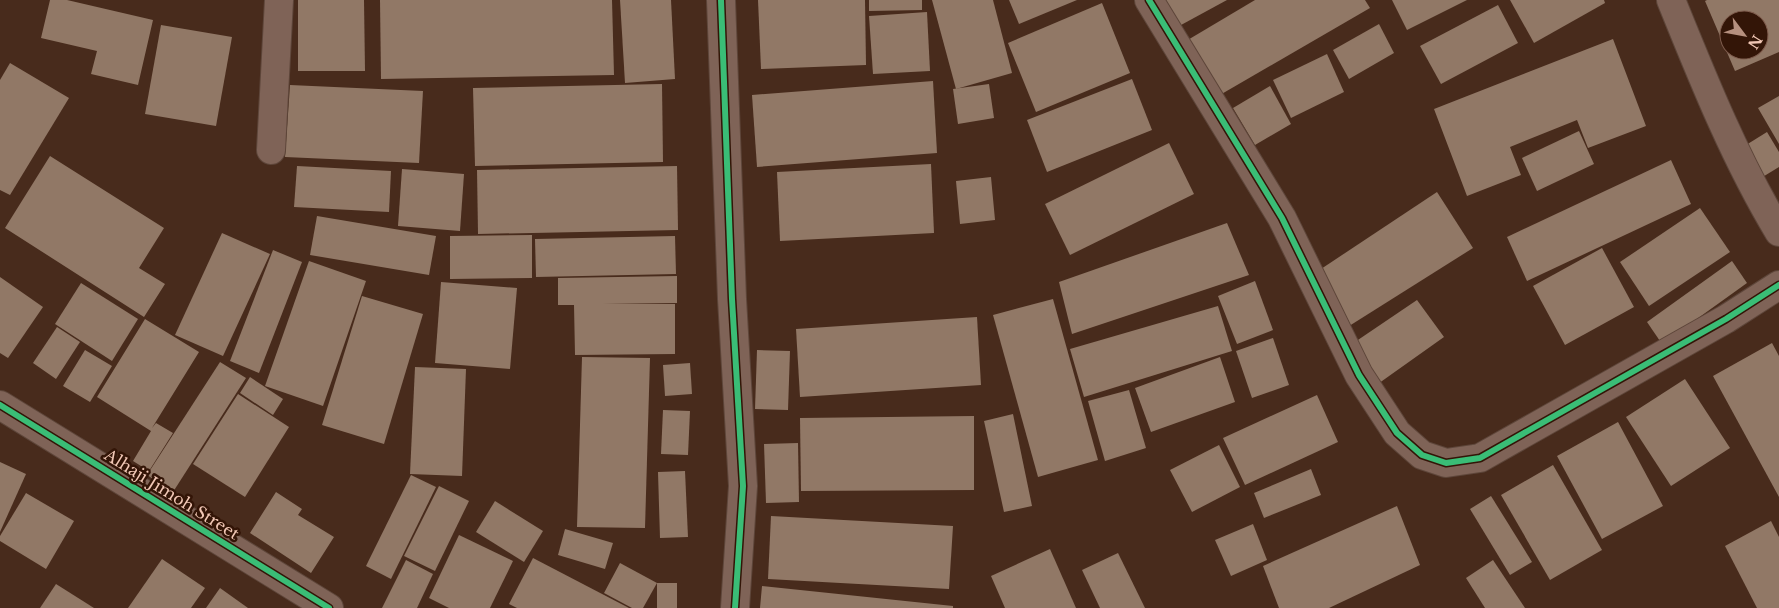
<svg xmlns="http://www.w3.org/2000/svg" width="1779" height="608" viewBox="0 0 1779 608" font-family="'Libre Baskerville',serif">
<rect width="100%" height="100%" fill="#482b1c"/>
<!-- building -->
<g fill="#917866" fill-rule="evenodd">
<path d="M50 0H67L153 20 138 85 91 74 97 51 41 38Z"/>
<path d="M298 0H364L365 71H298Z"/>
<path d="M380 0H612L614 75 381 79Z"/>
<path d="M620 0H671L675 79 625 83Z"/>
<path d="M758 0H865L866 65 761 69Z"/>
<path d="M869 0H922V10L869 11Z"/>
<path d="M932 0H993L1012 73 956 89Z"/>
<path d="M1009 0H1077L1019 24Z"/>
<path d="M1154 0H1227L1170 31Z"/>
<path d="M1255 0H1365L1370 8 1213 99 1181 44Z"/>
<path d="M1392 0H1467L1407 30Z"/>
<path d="M1510 0H1604L1605 3 1534 43Z"/>
<path d="M1707 0H1779V52L1735 71 1705 1ZM1729 20H1759V50H1729Z"/>
<path d="M1102 3 1130 73 1036 112 1008 43Z"/>
<path d="M1498 5 1518 43 1441 84 1420 46Z"/>
<path d="M927 12 930 71 873 74 869 16Z"/>
<path d="M1379 24 1394 53 1349 79 1333 50Z"/>
<path d="M161 25 232 37 216 126 145 114Z"/>
<path d="M1613 39 1646 126 1588 148 1577 120 1510 147 1521 175 1467 196 1434 109Z"/>
<path d="M1327 54 1344 92 1291 118 1273 80Z"/>
<path d="M10 63 69 98 10 195 0 190V80Z"/>
<path d="M1132 79 1152 130 1047 172 1027 120Z"/>
<path d="M933 81 937 153 757 167 752 95Z"/>
<path d="M662 84 663 162 475 166 473 88Z"/>
<path d="M989 84 994 118 958 124 953 89Z"/>
<path d="M290 85 423 91 419 163 285 157Z"/>
<path d="M1270 86 1291 124 1255 145 1233 108Z"/>
<path d="M1779 96V144L1758 108Z"/>
<path d="M1579 131 1594 164 1537 191 1522 158Z"/>
<path d="M1767 132 1779 152V167L1756 181 1738 150Z"/>
<path d="M1169 143 1194 194 1070 255 1045 204Z"/>
<path d="M50 156 164 228 139 268 165 284 144 317 5 228Z"/>
<path d="M1671 160 1691 204 1527 281 1507 237Z"/>
<path d="M931 164 934 233 780 241 777 172Z"/>
<path d="M297 166 391 171 389 212 294 207Z"/>
<path d="M677 166 678 230 478 234 477 170Z"/>
<path d="M402 169 464 174 460 231 398 226Z"/>
<path d="M991 177 995 220 960 224 956 181Z"/>
<path d="M1437 192 1473 248 1346 328 1321 269Z"/>
<path d="M1700 208 1730 252 1649 306 1620 262Z"/>
<path d="M317 216 436 236 429 275 310 255Z"/>
<path d="M1227 223 1249 275 1072 334 1059 282Z"/>
<path d="M222 233 270 254 223 356 175 335Z"/>
<path d="M532 235V278L450 279V236Z"/>
<path d="M675 236 676 274 536 277 535 239Z"/>
<path d="M1602 248 1634 307 1565 345 1533 286Z"/>
<path d="M273 250 302 262 259 373 230 361Z"/>
<path d="M309 261 366 281 323 406 265 386Z"/>
<path d="M1732 261 1747 283 1662 344 1647 322Z"/>
<path d="M677 276V303L603 304H675V354L575 355 574 305H558V278Z"/>
<path d="M0 277 43 307 8 358 0 353Z"/>
<path d="M1255 281 1273 330 1237 344 1218 296Z"/>
<path d="M441 282 517 288 510 369 435 363Z"/>
<path d="M81 283 138 319 112 361 55 324Z"/>
<path d="M362 296 423 314 384 444 322 425Z"/>
<path d="M1053 299 1098 460 1038 477 993 315Z"/>
<path d="M1417 300 1444 337 1375 386 1349 346Z"/>
<path d="M1218 306 1232 351 1084 397 1070 349Z"/>
<path d="M977 317 981 385 800 397 796 329Z"/>
<path d="M145 319 199 352 152 428 156 423 173 433 149 471 133 461 151 431 97 397Z"/>
<path d="M57 327 80 342 56 379 33 363Z"/>
<path d="M1273 338 1289 385 1252 398 1236 351Z"/>
<path d="M1772 343 1779 356V497L1713 376Z"/>
<path d="M85 350 112 366 90 402 63 386Z"/>
<path d="M757 350 790 351 788 410 755 409Z"/>
<path d="M582 357 650 358 645 528 577 527Z"/>
<path d="M1220 357 1235 402 1151 432 1135 388Z"/>
<path d="M220 362 246 378 173 492 147 475Z"/>
<path d="M690 363 692 394 665 396 663 365Z"/>
<path d="M415 367 466 369 462 476 410 474Z"/>
<path d="M250 377 283 399 273 415 240 393Z"/>
<path d="M1685 379 1730 448 1671 486 1626 417Z"/>
<path d="M1129 390 1146 448 1105 461 1088 401Z"/>
<path d="M238 394 289 427 245 497 193 464Z"/>
<path d="M1317 395 1338 442 1245 485 1223 438Z"/>
<path d="M663 410 690 411 688 455 661 454Z"/>
<path d="M1013 414 1032 506 1004 512 984 421Z"/>
<path d="M974 416V490L801 491 800 418Z"/>
<path d="M1618 422 1663 506 1602 539 1557 456Z"/>
<path d="M798 443 799 502 766 503 764 444Z"/>
<path d="M1219 445 1240 487 1192 512 1170 470Z"/>
<path d="M0 462 26 474 0 532Z"/>
<path d="M1553 465 1602 550 1550 580 1501 495Z"/>
<path d="M1311 469 1321 495 1264 518 1254 493Z"/>
<path d="M685 471 688 537 660 538 658 472Z"/>
<path d="M411 475 436 487 391 579 366 566Z"/>
<path d="M439 486 469 501 435 571 404 556Z"/>
<path d="M276 492 302 509 298 515 334 537 311 573 250 533Z"/>
<path d="M26 493 74 521 46 569 0 541V536Z"/>
<path d="M1491 496 1532 562 1510 575 1470 509Z"/>
<path d="M495 501 543 531 524 562 476 532Z"/>
<path d="M1397 506 1420 565 1329 608H1279L1263 566Z"/>
<path d="M771 516 953 526 949 589 768 579Z"/>
<path d="M1771 521 1779 537V608H1757L1725 546Z"/>
<path d="M1253 524 1267 560 1231 576 1215 540Z"/>
<path d="M565 529 613 543 605 569 558 555Z"/>
<path d="M459 535 513 561 490 608H449L429 598Z"/>
<path d="M1050 549 1076 608H1005L991 576Z"/>
<path d="M1118 553 1145 608H1100L1082 570Z"/>
<path d="M533 558 629 608H517L509 604Z"/>
<path d="M162 559 205 588 191 608H128Z"/>
<path d="M406 560 433 574 417 608H382Z"/>
<path d="M1493 560 1525 608H1485L1466 578Z"/>
<path d="M620 563 657 583 643 608H632L604 593Z"/>
<rect x="657" y="583" width="20" height="25"/>
<path d="M56 584 94 608H40Z"/>
<path d="M762 586 953 606V608H760Z"/>
<path d="M220 588 248 608H206Z"/>
</g>
<g fill="none" stroke-linecap="round" stroke-linejoin="round">
<!-- minor casing -->
<g stroke="#5e463a" stroke-width="30">
<g id="minor">
<path d="M721 0 732 299 743 486 735 608"/>
<path d="M1149 0 1282 218 1359 375 1397 433 1422 455 1446 463 1480 458 1726 319 1779 285"/>
<path d="M1671 0C1703 79 1735 159 1779 232"/>
<path d="M271 150 279 0"/>
<path d="M0 405 329 608"/>
</g>
</g>
<!-- minor -->
<use href="#minor" stroke="#7f6357" stroke-width="28"/>
<!-- cycleway casing -->
<g stroke="#331507" stroke-width="9">
<g id="cycleway">
<path d="M721 0 732 299 743 486 735 608"/>
<path d="M1149 0 1282 218 1359 375 1397 433 1422 455 1446 463 1480 458 1726 319 1779 285"/>
<path d="M0 405 329 608"/>
</g>
</g>
<!-- cycleway -->
<use href="#cycleway" stroke="#3abd76" stroke-width="6"/>
</g>
<g text-anchor="middle" dominant-baseline="central" stroke-width="5" stroke-linejoin="round" paint-order="stroke">
<!-- street labels -->
<g font-size="16" fill="#f1c7b5" stroke="#331507">
<text transform="translate(172 494) rotate(32)">Alhaji Jimoh Street</text>
</g>
</g>
<!-- north arrow -->
<g transform="translate(1744 35) rotate(122)"><circle r="24" fill="#331507" stroke="#7f5c4d"/>
<path d="M0-4L9 19L0 12L-9 19Z" fill="#b6907f"/>
<text y="-8" font-size="14" font-weight="bold" text-anchor="middle" fill="#f1c7b5">N</text>
</g>
</svg>
